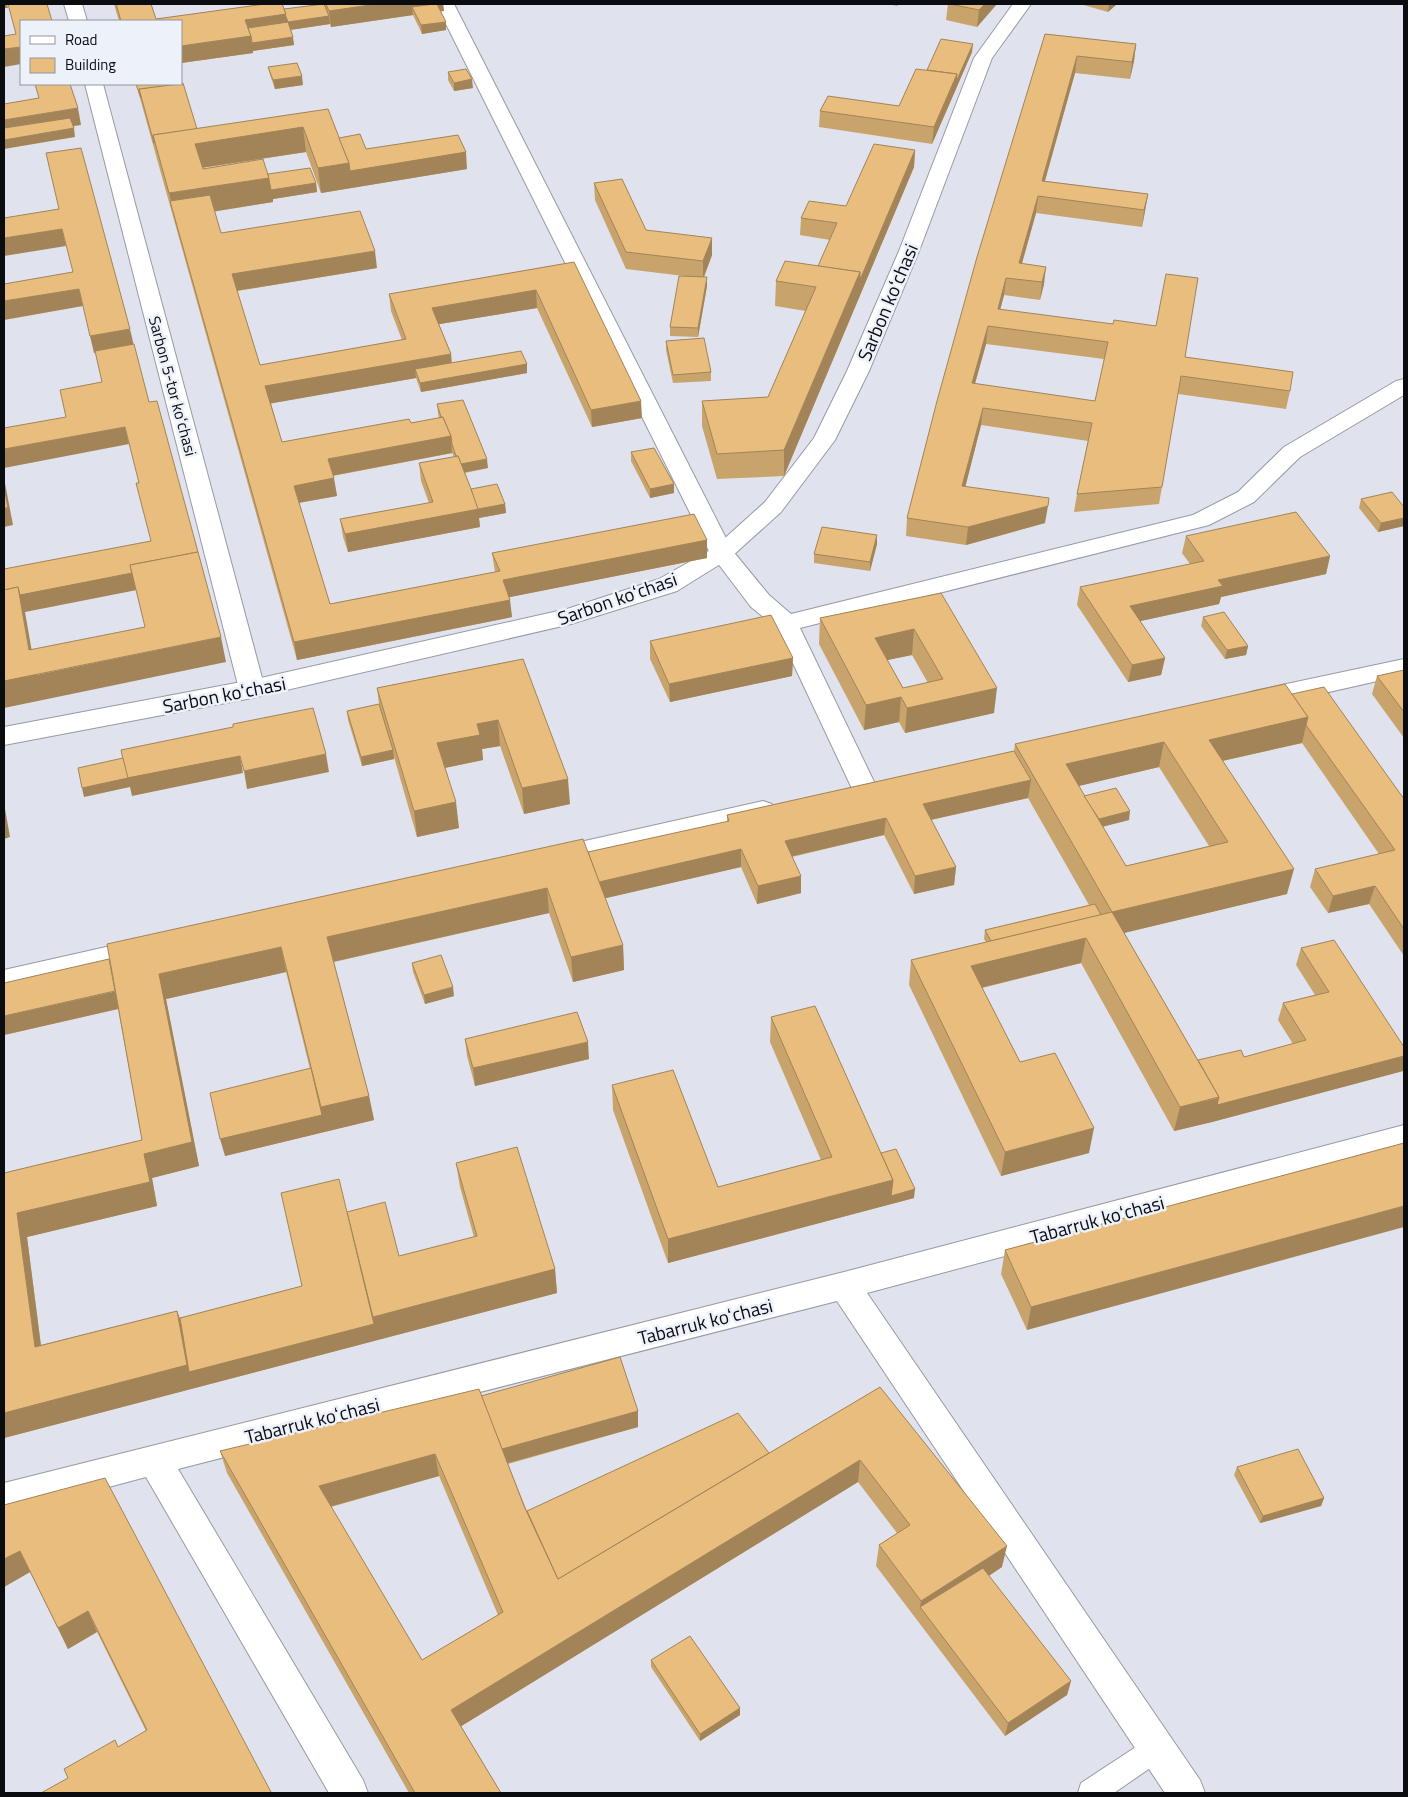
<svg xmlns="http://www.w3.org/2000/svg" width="1408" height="1797" viewBox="0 0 1408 1797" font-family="'Titillium Web',sans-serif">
<rect width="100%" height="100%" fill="#e0e3ed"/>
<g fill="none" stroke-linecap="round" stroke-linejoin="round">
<!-- lane casing -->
<g stroke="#979aa3" stroke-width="2">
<path id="lane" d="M1157 1735 1166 1739 1170 1748 1166 1757 1114 1793H1078L1081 1783 1148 1739Z"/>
</g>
<!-- street casing -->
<g stroke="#979aa3" stroke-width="2">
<g id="street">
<path d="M64 4H82L87 21H69Z"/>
<path d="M436 4H454L732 550 769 595 791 614 1193 515 1238 492 1284 447 1396 381 1404 379V395L1300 457 1254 502 1209 525 800 628 877 788 873 795 864 797 855 795 776 627 751 607 710 553Z"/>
<path d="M85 84H103L265 689 261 695 252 698 243 695 239 689Z"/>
<path d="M1404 659V675L1254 709 1245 706 1241 700 1245 694 1254 691Z"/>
<path d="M763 801 772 804 776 811 772 818 549 869 539 866 535 859 539 852 549 849Z"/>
<path d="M146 938 156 941 160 949 156 957 4 992V970Z"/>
<path d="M1404 1125V1149L867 1293 1200 1780 1205 1793H1165L837 1301 178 1469 363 1780 368 1793H329L146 1477 4 1515V1483L844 1272Z"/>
</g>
</g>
<!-- secondary casing -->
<g stroke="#979aa3" stroke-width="2">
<path id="secondary" d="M1013 4H1031L992 58 919 251 869 371 835 440 781 512 730 558 677 591 571 624 252 698 4 745V727L252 680 567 609 659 579 714 548 765 502 814 438 847 371 899 251 974 58Z"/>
</g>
<!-- lane -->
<use href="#lane" fill="#fff" fill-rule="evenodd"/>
<!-- street -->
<use href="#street" fill="#fff" fill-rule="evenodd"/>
<!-- secondary -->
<use href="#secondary" fill="#fff" fill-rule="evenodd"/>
</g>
<!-- wall -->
<g fill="#c8a36c" fill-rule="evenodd">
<path d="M114 4H151L156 19 265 4H288H283L284 9 322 4H443L444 11H441L446 30 422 34 413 15 331 27 330 24 291 30 294 45 253 51V53L181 63V21H119Z"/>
<path d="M887 4H900L897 6Z"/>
<path d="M948 4H997L977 27 946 20Z"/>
<path d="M1080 4H1117L1108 12Z"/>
<path d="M1045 34 1136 44 1134 61 1130 79 1075 73 1045 181 1148 194 1145 211 1142 227 1036 213 1022 264 1044 284 1040 300 1004 295 1000 309 1185 357 1290 391 1286 409 1178 394 1159 504 1074 512 1077 494 1088 441 981 425 965 487 1045 523 966 545 906 536 907 518ZM986 344 1104 359 1095 401 975 384Z"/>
<path d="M972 52 932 144 819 127 820 111 899 106 927 70Z"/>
<path d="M268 67 303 85 275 89 270 75Z"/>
<path d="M448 72 473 88 454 91 448 80Z"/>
<path d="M136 84 197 129 328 109 339 138 366 149 467 169 321 193 306 152 202 168 203 169 268 174 316 183 317 192 273 199V202L214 211 221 233 377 268 237 291 260 365 402 340 391 311 389 294 574 262 642 418 592 427 537 308 439 324 451 354 452 363 527 364V373L421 392 416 378 271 403 282 442 411 423 439 418 438 413 437 404 488 468 465 473 471 489 505 504 506 513 479 518 480 527 348 552 343 537 340 519 429 503 421 481 419 463 454 457 452 453 333 476 337 496 299 503 330 604 495 572 492 553 707 540V558L509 597 512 617 297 660Z"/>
<path d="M915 150 914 167 784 476 717 479 702 426V401L768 397 806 311 775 306 776 281 818 266 830 240 800 235 801 218 846 206Z"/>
<path d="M594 183 646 230 712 255 704 277 707 286 698 337 670 336V327L684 276 626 269 595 200Z"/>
<path d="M666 341 711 372V381L673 383 666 350Z"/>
<path d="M631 452 674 484V493L650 498 631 461Z"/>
<path d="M1361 499 1404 507V526L1378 532 1359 508Z"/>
<path d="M877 535V544L870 571 814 563V554Z"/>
<path d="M1186 536 1330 556 1326 574 1221 597 1219 604 1140 621 1165 658 1161 675 1128 682 1077 605 1080 587 1190 564 1182 553Z"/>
<path d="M941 593 994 713 905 733 899 722 864 730 819 644 820 618ZM912 655 928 683 903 688 887 660Z"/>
<path d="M1203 617 1248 646 1246 655 1225 659 1201 626Z"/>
<path d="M650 641 793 658 792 676 670 702 650 659Z"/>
<path d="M523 659 570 804 524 814 500 746 482 749 483 760 444 768 459 828 417 837 394 757V759L362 766 348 720 347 711 379 704 377 688Z"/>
<path d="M1404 670V738L1372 694 1377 676Z"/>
<path d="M1292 694 1404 799V956L1369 904 1328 913 1310 887 1315 869 1379 854 1302 743 1223 761 1287 894 1124 933 1198 1060 1244 1057 1293 1044 1278 1020 1283 1003 1315 995 1296 965 1301 948 1404 1047V1068L1403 1071 1212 1122 1174 1131 1081 963 982 988 1020 1062 1089 1153 1001 1176 909 985 911 960 986 942 984 939 985 930 1089 905 1028 798 931 820 956 867 954 885 914 894 884 835 792 857 801 893 757 904 741 867 605 898 623 945 624 970 573 982 549 913 334 962 369 1096 374 1120 225 1156 310 1069 286 972 166 999 199 1166 152 1178 157 1206 27 1237 41 1345 177 1311 180 1318 302 1286 347 1212 399 1256 474 1237 460 1187 456 1163 555 1269 557 1293 4 1438V1173L142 1140 118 1009 4 1035 588 852 727 822V815L1014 751 1015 744ZM1159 767 1209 846 1126 866 1102 827 1129 820 1084 796 1078 786Z"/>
<path d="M412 963 454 996 425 1004 413 972Z"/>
<path d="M771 1017 881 1153 914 1198 668 1263 613 1110 612 1085 718 1187 821 1160 770 1042Z"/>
<path d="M465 1039 589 1059 475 1086 467 1056Z"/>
<path d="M1404 1143 1027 1330 1001 1274 1005 1250Z"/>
<path d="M880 1387 1002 1567 989 1576 1071 1681 1067 1695 1005 1736 876 1566 879 1545 897 1533 858 1482 461 1726 501 1793H409L227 1473 220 1451 481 1396 638 1427 508 1464 527 1511 769 1453ZM439 1476 498 1615 422 1660 331 1507Z"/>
<path d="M1237 1467 1324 1498 1321 1506 1260 1523 1234 1475Z"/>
<path d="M4 1505 271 1793 68 1778 146 1731 97 1632 68 1649 30 1572 4 1587Z"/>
<path d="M651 1660 740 1708V1715L700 1741 651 1667Z"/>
</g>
<!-- shaded-wall -->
<g fill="#a28458">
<path d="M4 4H7L8 8H4Z"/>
<path d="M377 4H443L444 11 416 15 412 7 413 15 331 27 329 11Z"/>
<path d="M985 4H997L977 27 979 10Z"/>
<path d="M1109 4H1117L1108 12Z"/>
<path d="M286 14 289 30 249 36 245 20Z"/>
<path d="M329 16 330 24 289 30 288 22Z"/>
<path d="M446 22V30L422 34 421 25Z"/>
<path d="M251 36 293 37 294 45 253 51V53L181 63V46Z"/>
<path d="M973 44 972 52 932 144 934 127 957 74Z"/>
<path d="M1136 44 1134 61 1130 79 1132 62Z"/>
<path d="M21 47V64L4 67V49Z"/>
<path d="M1077 56 1075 73 1040 198 1042 181Z"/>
<path d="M302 76 303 85 275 89 273 80Z"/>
<path d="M472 79 473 88 454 91V83Z"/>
<path d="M78 108 81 125 4 137V120Z"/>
<path d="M303 127 306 152 200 168 155 143Z"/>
<path d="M74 128 75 137 4 149V140Z"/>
<path d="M915 150 914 167 784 476V450L860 272Z"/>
<path d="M466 152 467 169 321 193 318 168 349 163Z"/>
<path d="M269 178 316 183 317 192 273 199V202L175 218 169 193Z"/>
<path d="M1148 194 1145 211 1142 227 1144 210Z"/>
<path d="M1038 196 1036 213 1017 280 1019 263Z"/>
<path d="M62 229 66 246 4 256V238Z"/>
<path d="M712 238V255L703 279V261Z"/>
<path d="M375 251 377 268 235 291 232 274Z"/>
<path d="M1046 267 1044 284 1040 300 1042 282Z"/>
<path d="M707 277V286L698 337V328Z"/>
<path d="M1006 278 1004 295 996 326 998 309Z"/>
<path d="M79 289 83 306 4 320V301Z"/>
<path d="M536 290 537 308 434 325 432 308Z"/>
<path d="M988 326 986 344 970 401 972 383Z"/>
<path d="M130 329 134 346 94 353 90 336Z"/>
<path d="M451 354 452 372 415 369 416 378 268 404 265 386Z"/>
<path d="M527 364V373L421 392 420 383Z"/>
<path d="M641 401 642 418 592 427 591 410Z"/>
<path d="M983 408 981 425 961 504 962 486Z"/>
<path d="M125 427 129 444 4 468V449Z"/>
<path d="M451 436 452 453 330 476 328 459Z"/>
<path d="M487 459 488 468 460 473 459 464Z"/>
<path d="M4 478 13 525 4 527Z"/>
<path d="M334 478 337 496 297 503 294 486Z"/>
<path d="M674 484V493L650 498V489Z"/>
<path d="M505 504 506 513 479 518 480 527 348 552 345 534Z"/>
<path d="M1048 506 1045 523 966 545 968 527Z"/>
<path d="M1404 518V526L1378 532 1381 523Z"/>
<path d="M877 535V544L870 571V562Z"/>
<path d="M707 540V558L505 598 503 580Z"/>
<path d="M1330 556 1326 574 1221 597 1219 604 1127 624 1130 606 1218 580Z"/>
<path d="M200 559 203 577 25 612 36 675 221 637 226 662 4 708V681L29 650 18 587Z"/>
<path d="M510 600 512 617 297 660 294 642Z"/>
<path d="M914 629 912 655 873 663 875 638Z"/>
<path d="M1248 646 1246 655 1225 659 1227 650Z"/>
<path d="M793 658 792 676 670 702 669 684Z"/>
<path d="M1165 658 1161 675 1128 682 1132 665Z"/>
<path d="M997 688 994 713 905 733 907 708Z"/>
<path d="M901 697 899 722 864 730 866 705Z"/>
<path d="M1308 717 1302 743 1203 765 1209 740Z"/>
<path d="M498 720 500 746 482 749 483 760 440 769 437 743 477 724Z"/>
<path d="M1164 742 1159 767 1062 790 1066 764Z"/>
<path d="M393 750 394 759 362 766 361 757Z"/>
<path d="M326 754 329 772 247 789 244 771Z"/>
<path d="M240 756 243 773 132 796 130 787 84 797 82 788 126 767Z"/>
<path d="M568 779 570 804 524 814 522 788Z"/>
<path d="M1031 780 1028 798 921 822 923 804Z"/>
<path d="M456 802 459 828 417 837 414 811Z"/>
<path d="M4 803 10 837 4 839Z"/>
<path d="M1130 811 1129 820 1097 828 1099 819Z"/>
<path d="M886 818 884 835 784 858 785 841Z"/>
<path d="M741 849V867L598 900 597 882Z"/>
<path d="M956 867 954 885 914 894 915 876Z"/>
<path d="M1294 869 1287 894 1107 937 1112 912Z"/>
<path d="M801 876V893L757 904 758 886Z"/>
<path d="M1375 886 1369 904 1328 913 1333 896Z"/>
<path d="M547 888 549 913 332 962 327 937Z"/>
<path d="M1086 938 1081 963 968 991 971 966Z"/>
<path d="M623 945 624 970 573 982 571 957Z"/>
<path d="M281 947 286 972 166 999 199 1166 152 1178 157 1206 27 1237 44 1370 35 1347 17 1213 144 1154 159 974Z"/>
<path d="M453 987 454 996 425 1004 424 995Z"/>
<path d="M117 991 122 1008 4 1035V1016Z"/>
<path d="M588 1042 589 1059 475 1086 473 1068Z"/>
<path d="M1404 1056V1068L1403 1071 1212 1122 1174 1131 1180 1107Z"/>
<path d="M369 1096 374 1120 225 1156 220 1139 321 1107Z"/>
<path d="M1094 1128 1089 1153 1001 1176 1005 1152Z"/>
<path d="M893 1180 915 1189 914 1198 668 1263V1239Z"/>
<path d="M1404 1206V1227L1027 1330 1031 1307Z"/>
<path d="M555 1269 557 1293 4 1438V1413L177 1311 185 1334 373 1317Z"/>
<path d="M638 1411V1427L501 1465 499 1450Z"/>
<path d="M435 1454 439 1476 325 1508 319 1486Z"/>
<path d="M860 1460 858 1482 455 1730 451 1710Z"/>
<path d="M1324 1498 1321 1506 1260 1523 1263 1516Z"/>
<path d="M1007 1546 1002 1567 927 1616 920 1607 921 1601Z"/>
<path d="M20 1551 30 1572 4 1587V1559Z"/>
<path d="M88 1611 97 1632 68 1649 58 1628Z"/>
<path d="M1071 1681 1067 1695 1005 1736 1008 1723Z"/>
<path d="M740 1708V1715L700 1741V1734Z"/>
</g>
<!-- building -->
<g fill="#e8bd7e" stroke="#a28458" fill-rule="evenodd">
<path d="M8 4H47L52 21H21V47L4 49V36L16 34Z"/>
<path d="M116 4H151L156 19 265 4H282L286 14 245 20 251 36 181 46V21H121Z"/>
<path d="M324 4 329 16 288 22 293 37 252 43 251 36 248 28 288 22 285 14H286L284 9Z"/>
<path d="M326 4H377L329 11Z"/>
<path d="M434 4H437L446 22 421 25 412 7Z"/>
<path d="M950 4H985L979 10Z"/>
<path d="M1045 34 1136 44 1132 62 1077 56 1042 181 1148 194 1144 210 1038 196 1019 263 1046 267 1042 282 1006 278 998 309 1113 324 1114 320 1156 326 1166 274 1198 278 1185 357 1293 372 1290 391 1181 376 1162 487 1077 494 1092 423 983 408 962 486 1049 498 1048 506 968 527 907 518 937 401 977 257ZM988 326 1108 342 1095 401 972 383Z"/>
<path d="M941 39 973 44 956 82 957 74 927 70Z"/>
<path d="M297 63 302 76 273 80 268 67Z"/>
<path d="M466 69 472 79 454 83 448 72Z"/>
<path d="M916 69 957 74 934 127 820 111 828 96 899 106Z"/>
<path d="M181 83H183L197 129 153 135 154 143 139 89Z"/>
<path d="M35 84H70L78 108 4 120V104L39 98Z"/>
<path d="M136 84H179L139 89 141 98Z"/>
<path d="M328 109 349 163 318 168 303 127 195 144 203 169 263 159 269 178 169 193 153 135Z"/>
<path d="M70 118 74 128 4 140V128Z"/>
<path d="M360 134 366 149 458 135 466 152 350 171 349 163 339 138Z"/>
<path d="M874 144 915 150 860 280V272L818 266 837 223 801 218 809 201 846 206Z"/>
<path d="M81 148 130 329 90 336 79 289 4 301V284L73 272 62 229 4 238V218L59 209 46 153Z"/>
<path d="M310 168 316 183 271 190 268 174Z"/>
<path d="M622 179 646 230 712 238 703 261 626 252 594 183Z"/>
<path d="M210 195 221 233 360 211 375 251 232 274 260 365 406 339 389 294 574 262 641 401 591 410 536 290 432 308 451 354 265 386 282 442 409 419 411 423 443 417 451 436 328 459 334 478 294 486 330 604 500 571 492 553 694 514 707 540 503 580 510 600 294 642 170 201Z"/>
<path d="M785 261 860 272 784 450 717 454 702 401 768 397 816 287 776 281Z"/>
<path d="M679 276 707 277 698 328 670 327Z"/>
<path d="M704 338 711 372 673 375 666 341Z"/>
<path d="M134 344 149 402 157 401 198 552 130 565 132 573 20 595 18 587 4 590V569L151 541 136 483H139L125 427 4 449V428L66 417 60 390 102 382 95 351Z"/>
<path d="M521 351 527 364 420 383 415 369Z"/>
<path d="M463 400 487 459 461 464 458 456H456L452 444 451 436 443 417H441L437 404Z"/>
<path d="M654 448 674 484 650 489 631 452Z"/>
<path d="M458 456 479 509 345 534 340 519 433 502 419 463Z"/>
<path d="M497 484 505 504 478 509 471 489Z"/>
<path d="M4 487 8 508H4Z"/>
<path d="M1392 492 1404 507V518L1381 523 1361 499Z"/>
<path d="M1296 512 1330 556 1218 580 1223 586 1130 606 1165 658 1132 665 1080 587 1204 561 1186 536Z"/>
<path d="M822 527 877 535 870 562 814 554Z"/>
<path d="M198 552 221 637 4 681V590L18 587 29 650 145 627 130 565Z"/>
<path d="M941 593 997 688 907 708 901 697 866 705 820 618ZM914 629 943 679 903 688 875 638Z"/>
<path d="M1224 612 1248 646 1227 650 1203 617Z"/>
<path d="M771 615 793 658 669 684 650 641Z"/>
<path d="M523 659 568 779 522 788 498 720 477 724 480 735 437 743 456 802 414 811 377 688Z"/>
<path d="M1404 670V712L1377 676Z"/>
<path d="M1285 684 1308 717 1209 740 1294 869 1112 912 1015 744ZM1164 742 1228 842 1126 866 1066 764Z"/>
<path d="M1324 687 1404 799V929L1375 886 1333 896 1315 869 1395 850 1306 725 1308 717 1292 694Z"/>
<path d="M379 704 393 750 361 757 347 711Z"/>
<path d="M313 708 326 754 244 771 240 756 127 778 121 750 233 727V724Z"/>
<path d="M1014 751 1031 780 923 804 956 867 915 876 886 818 785 841 801 876 758 886 741 849 599 882 588 852 729 821 727 815Z"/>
<path d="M123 758 128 778 82 788 78 768Z"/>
<path d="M1116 788 1130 811 1099 819 1084 796Z"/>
<path d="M583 839 623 945 571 957 547 888 327 937 369 1096 321 1107 281 947 159 974 192 1142 144 1154 150 1182 17 1213 35 1347 177 1311 187 1365 4 1413V1173L142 1140 107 944Z"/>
<path d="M1095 904 1101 915 991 941 985 930Z"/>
<path d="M1112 912 1219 1097 1180 1107 1086 938 971 966 1020 1062 1055 1053 1094 1128 1005 1152 911 960Z"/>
<path d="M1334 940 1404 1047V1056L1217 1105 1219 1097 1198 1060 1241 1050 1244 1057 1306 1040 1283 1003 1329 992 1301 948Z"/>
<path d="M441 955 453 987 424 995 412 963Z"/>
<path d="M109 959 115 991 4 1016V983Z"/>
<path d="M815 1006 893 1180 668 1239 612 1085 673 1070 718 1187 832 1157 771 1017Z"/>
<path d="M577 1012 588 1042 473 1068 465 1039Z"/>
<path d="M311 1068 322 1115 220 1139 210 1093Z"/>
<path d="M1404 1143V1206L1031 1307 1005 1250Z"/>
<path d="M517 1147 555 1269 373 1317 347 1212 385 1202 399 1256 477 1236 456 1163Z"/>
<path d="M896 1149 915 1189 891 1196 893 1180 881 1153Z"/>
<path d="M339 1179 374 1324 189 1372 180 1318 302 1286 281 1193Z"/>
<path d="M620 1357 638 1411 502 1449 481 1396Z"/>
<path d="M880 1387 1007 1546 921 1601 879 1545 910 1525 860 1460 451 1710 501 1793H415L220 1451 479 1389 524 1506 558 1579ZM435 1454 503 1612 422 1660 319 1486Z"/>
<path d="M738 1413 769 1453 558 1579 527 1511Z"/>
<path d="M1298 1449 1324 1498 1263 1516 1237 1467Z"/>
<path d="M105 1478 271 1792 268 1793H41L68 1778 64 1769 115 1740 118 1747 147 1730 88 1611 58 1628 20 1551 4 1559V1505Z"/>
<path d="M983 1568 1071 1681 1008 1723 920 1607Z"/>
<path d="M690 1636 740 1708 700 1734 651 1660Z"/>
</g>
<g text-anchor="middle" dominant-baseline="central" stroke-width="5" stroke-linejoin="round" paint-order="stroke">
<!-- far-street labels -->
<g font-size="16" fill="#0b0c0f" stroke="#edf1fa">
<text transform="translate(173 386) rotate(75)">Sarbon 5-tor koʻchasi</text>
</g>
<!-- street labels -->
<g font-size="19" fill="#0b0c0f" stroke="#edf1fa">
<text transform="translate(887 302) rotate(-67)">Sarbon koʻchasi</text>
<text transform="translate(617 598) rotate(-19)">Sarbon koʻchasi</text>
<text transform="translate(224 694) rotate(-11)">Sarbon koʻchasi</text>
<text transform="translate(1097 1219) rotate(-15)">Tabarruk koʻchasi</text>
<text transform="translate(705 1321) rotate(-14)">Tabarruk koʻchasi</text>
<text transform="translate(312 1420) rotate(-14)">Tabarruk koʻchasi</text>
</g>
</g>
<!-- border -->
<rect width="1408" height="1797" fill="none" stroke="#0b0c0f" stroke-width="10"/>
<!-- legend -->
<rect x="20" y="20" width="162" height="65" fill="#edf1fa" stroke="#93959c"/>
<rect x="30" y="36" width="25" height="8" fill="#ffffff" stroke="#93959c"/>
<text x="65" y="45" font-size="15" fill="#0b0c0f">Road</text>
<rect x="30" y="58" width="25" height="15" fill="#e8bd7e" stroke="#93959c"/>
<text x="65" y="70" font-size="15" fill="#0b0c0f">Building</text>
</svg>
